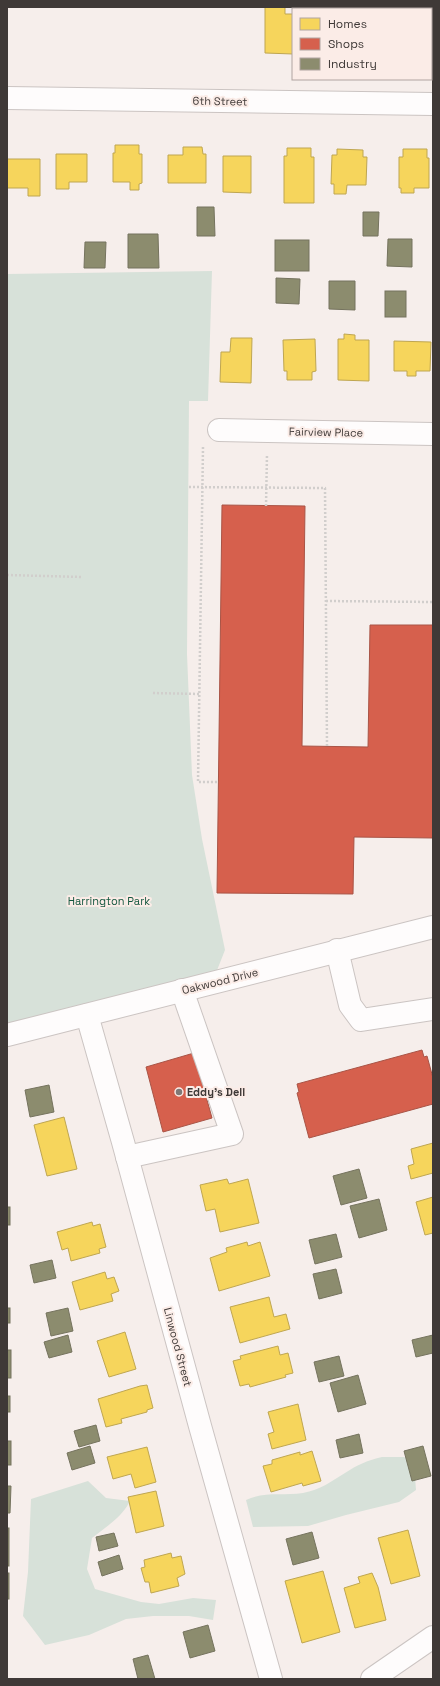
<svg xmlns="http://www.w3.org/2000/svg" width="440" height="1686" viewBox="0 0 440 1686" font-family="'Space Grotesk',sans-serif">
<rect width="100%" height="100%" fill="#f6eeeb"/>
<!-- green -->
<g fill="#d7e1d9">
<path d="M212 271 208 401H189L187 654 192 775 202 839 225 950 212 983 7 1035V274Z"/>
<path d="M382 1457H404L414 1464 416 1490 399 1502 346 1515 308 1526 253 1527 246 1500C265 1491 284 1496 303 1493 320 1490 332 1481 345 1473 357 1465 368 1460 382 1457Z"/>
<path d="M88 1481 106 1498 130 1501C122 1517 106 1527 92 1538L87 1569 95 1589 141 1602 159 1604 193 1598 216 1600 213 1620 189 1616H153L126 1619 89 1635 45 1645 23 1616 28 1572 31 1499Z"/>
</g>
<!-- homes -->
<g fill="#f6d55c" stroke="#bfa651">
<path d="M265 7H285V14H293V54L265 53Z"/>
<rect x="318" y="7" width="41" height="2"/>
<path d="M115 145H139V154H142V183L139 184V190H130V182H113V153H115Z"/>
<path d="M183 147H202L203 154H206V183H168V155H183Z"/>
<path d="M287 148H311V157H314V203H284V156H287Z"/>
<path d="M337 149 363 150V157H367L366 185H347L346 194H334V184H331L332 155H337Z"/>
<path d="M403 149H427V158H429V188H414V193H401V188H399V157H403Z"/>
<path d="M56 154H87V182H69V189H56Z"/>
<path d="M223 156H251V193L223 192Z"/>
<path d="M7 159H40V196H28V188H7Z"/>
<path d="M344 334 355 335V340H369V381L338 380V339H344Z"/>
<path d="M231 338H252L251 383 220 382 221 352H230Z"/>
<path d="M315 339 316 371 312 372V380H287V371H284L283 340Z"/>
<path d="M394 341 431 342 430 371H416V376H407V371H394Z"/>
<path d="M64 1117 77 1169 47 1176 34 1125Z"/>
<path d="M433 1143V1173L411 1179 408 1166 414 1164 411 1149Z"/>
<path d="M227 1179 229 1184 248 1179 259 1223 220 1232 215 1209 206 1211 200 1185Z"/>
<path d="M433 1197V1233L425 1235 416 1202Z"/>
<path d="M92 1222 93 1226 100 1224 106 1247 99 1249 100 1253 71 1261 68 1248 62 1250 57 1232Z"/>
<path d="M247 1242 248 1246 260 1242 270 1276 219 1291 210 1258 227 1252 226 1248Z"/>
<path d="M105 1272 107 1279 114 1277 119 1291 111 1294 113 1301 80 1310 72 1282Z"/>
<path d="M269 1297 274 1317 286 1314 290 1329 240 1343 230 1307Z"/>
<path d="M125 1332 136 1369 109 1377 97 1341Z"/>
<path d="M278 1346 280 1355 288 1353 293 1373 285 1375 286 1377 250 1387 249 1384 240 1386 233 1361 241 1359 240 1356Z"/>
<path d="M147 1385 153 1408 147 1410V1412L121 1419 122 1423 106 1427 98 1399 140 1386Z"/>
<path d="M298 1404 306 1440 272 1449 268 1434 274 1432 268 1412Z"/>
<path d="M147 1447 156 1482 135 1488 131 1474 113 1479 107 1457Z"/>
<path d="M312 1451 321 1481 303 1486 302 1483 271 1492 263 1466 272 1464V1460L300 1452V1455Z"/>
<path d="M156 1491 164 1526 136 1533 128 1497Z"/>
<path d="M408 1530 420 1576 391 1584 378 1538Z"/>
<path d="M171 1553 172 1558 181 1556 185 1574 177 1578 179 1586 151 1593 149 1582H145L141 1568 145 1567 144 1560Z"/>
<path d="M323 1571 340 1632 302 1643 285 1581Z"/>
<path d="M372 1573 378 1587 386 1620 355 1628 344 1588 360 1583 358 1577Z"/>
</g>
<!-- shops -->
<g fill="#d6604d" stroke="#a95446">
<path d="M222 505 305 506 302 746 368 747 370 625H433V838L354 837 353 894 217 893Z"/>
<path d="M422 1050 424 1057 427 1056 433 1078V1104L309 1138 297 1093 299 1092 297 1084Z"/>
<path d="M194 1053 212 1118 163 1132 146 1067Z"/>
</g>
<!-- industry -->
<g fill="#8c8c6e" stroke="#75735e">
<path d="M197 207H214L215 236H197Z"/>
<path d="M363 212H379L378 236H363Z"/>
<path d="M128 234H158L159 268H128Z"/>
<path d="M388 239H412V267L387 266Z"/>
<rect x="275" y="240" width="34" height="31"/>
<path d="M85 242H106L105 268H84Z"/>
<path d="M276 278 300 279 299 304 276 303Z"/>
<path d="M329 281H355V310L329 309Z"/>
<rect x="385" y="291" width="21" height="26"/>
<path d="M49 1085 54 1112 30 1117 25 1090Z"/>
<path d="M359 1169 367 1198 341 1205 333 1176Z"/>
<path d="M379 1199 387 1230 359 1238 350 1206Z"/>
<rect x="7" y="1207" width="3" height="18"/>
<path d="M336 1234 342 1257 315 1264 309 1240Z"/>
<path d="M52 1260 56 1278 34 1283 30 1265Z"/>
<path d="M336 1269 342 1293 319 1299 313 1274Z"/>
<rect x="7" y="1308" width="3" height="15"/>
<path d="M68 1308 73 1331 51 1336 46 1313Z"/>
<path d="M68 1335 72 1352 49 1358 44 1342Z"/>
<path d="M433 1335V1353L416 1357 412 1340Z"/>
<rect x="7" y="1350" width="4" height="28"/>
<path d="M339 1356 344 1376 319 1382 314 1362Z"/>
<path d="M358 1375 366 1404 338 1412 330 1383Z"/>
<rect x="7" y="1396" width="3" height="16"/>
<path d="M96 1425 100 1441 79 1447 74 1431Z"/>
<path d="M359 1434 363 1453 340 1458 336 1440Z"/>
<rect x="7" y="1441" width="4" height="24"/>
<path d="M90 1446 95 1463 72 1470 67 1453Z"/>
<path d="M423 1446 431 1476 412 1481 404 1451Z"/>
<path d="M7 1486H11L10 1513H7Z"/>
<rect x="7" y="1528" width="2" height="38"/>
<path d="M312 1532 319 1558 293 1565 286 1539Z"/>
<path d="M114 1533 118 1546 99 1551 96 1537Z"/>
<path d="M119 1555 123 1569 102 1576 98 1562Z"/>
<rect x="7" y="1573" width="2" height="26"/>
<path d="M208 1625 215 1651 190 1658 183 1632Z"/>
<path d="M148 1655 155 1679H138L133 1659Z"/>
</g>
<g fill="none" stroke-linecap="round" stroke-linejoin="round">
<!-- minor casing -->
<g stroke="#cbc4c2" stroke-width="24">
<g id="minor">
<path d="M7 98 433 104"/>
<path d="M219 430 433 434"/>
<path d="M337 950 350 1005 361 1020 433 1009"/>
<path d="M87 1015 123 1142 200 1426 271 1679"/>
<path d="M7 1035 433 927"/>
<path d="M127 1157 232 1134 182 990"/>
<path d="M372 1679 433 1637"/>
</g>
</g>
<!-- path -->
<g stroke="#d1cecc" stroke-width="2.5" stroke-dasharray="2 2" stroke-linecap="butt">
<path d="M203 447 198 782H219"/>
<path d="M189 487 325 488 327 747"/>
<path d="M266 506 267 454"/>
<path d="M7 575 83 577"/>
<path d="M326 601 433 602"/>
<path d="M153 693 200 694"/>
</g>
<!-- minor -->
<use href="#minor" stroke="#fefcfc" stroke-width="22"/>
</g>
<!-- markers -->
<circle fill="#7f7876" stroke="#fbece7" stroke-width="1.5" cx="179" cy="1092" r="4"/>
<g text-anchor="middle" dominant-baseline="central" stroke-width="4" stroke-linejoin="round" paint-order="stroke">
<!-- street labels -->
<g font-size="11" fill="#3f3937" stroke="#fbece7">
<text transform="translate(220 101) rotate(1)">6th Street</text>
<text transform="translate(326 432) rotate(1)">Fairview Place</text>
<text transform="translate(220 981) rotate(-14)">Oakwood Drive</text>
<text transform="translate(178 1347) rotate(75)">Linwood Street</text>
</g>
<!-- park labels -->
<g font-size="11" fill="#13573f" stroke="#fbece7">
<text x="109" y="901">Harrington Park</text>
</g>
<!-- poi labels -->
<g font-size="11" font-weight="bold" fill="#3f3937" stroke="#fbece7" text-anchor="start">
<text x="187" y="1092">Eddy's Deli</text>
</g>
</g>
<!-- border -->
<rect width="440" height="1686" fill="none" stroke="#3f3937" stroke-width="16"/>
<!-- legend -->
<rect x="292" y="8" width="140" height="72" fill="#fbece7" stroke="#b0a4a1"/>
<rect x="300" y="18" width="20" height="12" fill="#f6d55c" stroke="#b0a4a1"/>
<text x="328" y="28" font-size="12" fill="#3f3937">Homes</text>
<rect x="300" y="38" width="20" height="12" fill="#d6604d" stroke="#b0a4a1"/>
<text x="328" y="48" font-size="12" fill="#3f3937">Shops</text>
<rect x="300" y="58" width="20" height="12" fill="#8c8c6e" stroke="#b0a4a1"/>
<text x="328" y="68" font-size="12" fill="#3f3937">Industry</text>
</svg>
